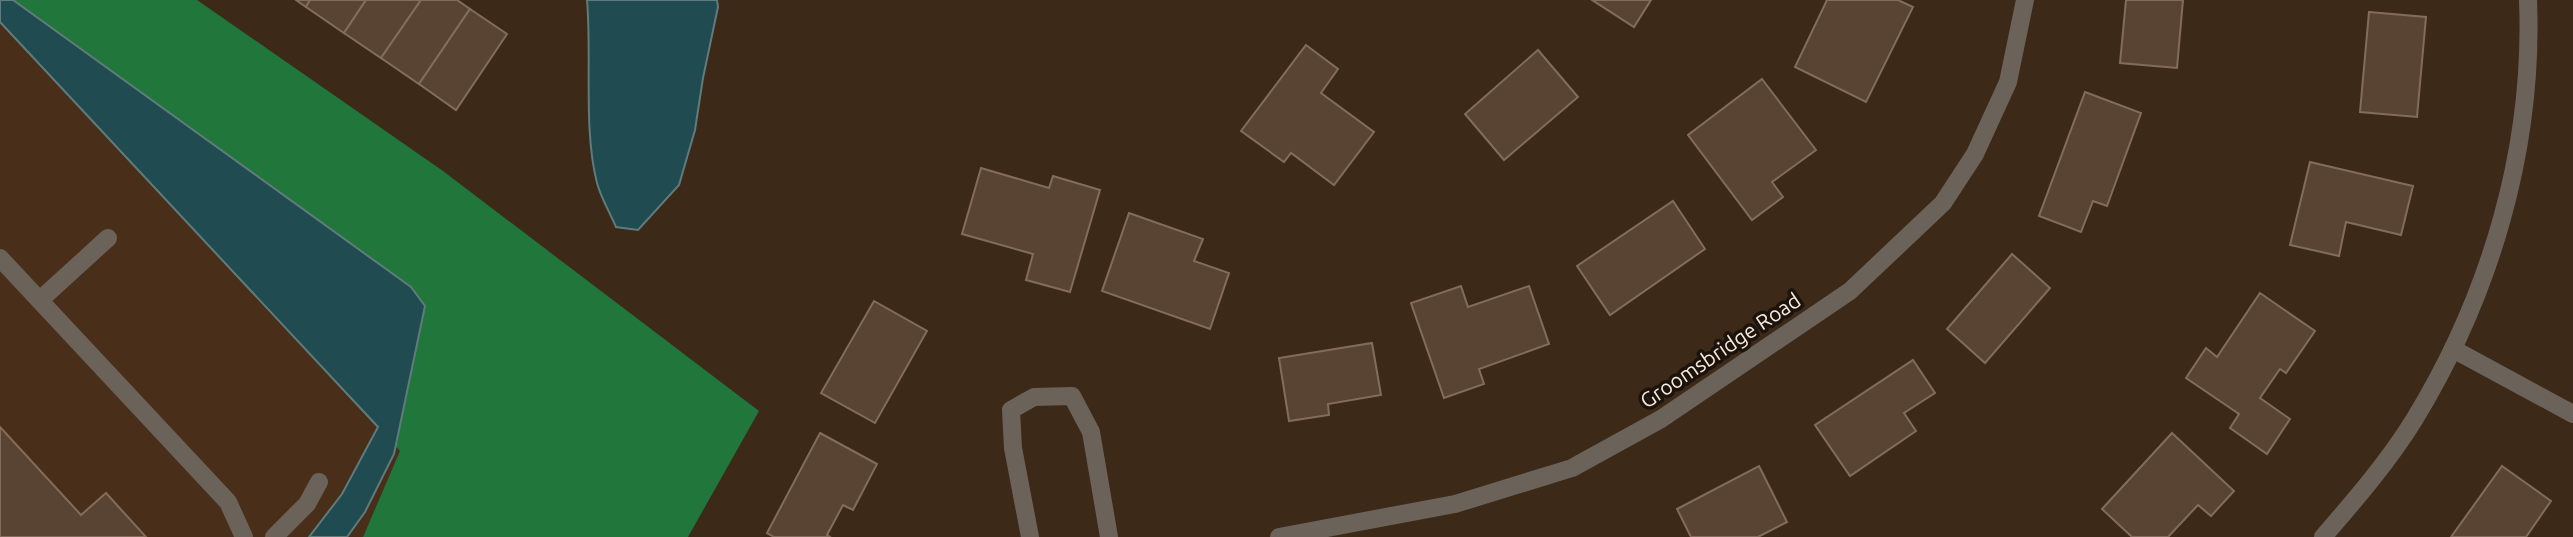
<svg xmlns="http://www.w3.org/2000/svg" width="2573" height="537" viewBox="0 0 2573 537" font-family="Ubuntu,sans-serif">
<rect width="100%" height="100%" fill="#3c2918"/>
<!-- built -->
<path fill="#492f1a" d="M0 16 401 452 363 537H0Z"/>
<!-- forest -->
<path fill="#21763b" d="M0 0H197L443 171 759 411 688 537H363L400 451 0 16Z"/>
<!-- water -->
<g fill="#204c51" stroke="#607b7c" stroke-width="2">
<path d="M0 0H13L411 287 425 306 394 454 365 512 347 537H309L342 494 378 427 0 22Z"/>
<path d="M587 0H717L718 7 703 78 695 130 679 185 638 230 616 227C610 213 601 198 597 183 583 128 592 57 587 0Z"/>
</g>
<!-- building -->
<g fill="#594433" stroke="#836c5a" stroke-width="2">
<path d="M296 0H310L306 7Z"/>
<path d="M310 0H366L344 33 306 7Z"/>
<path d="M366 0H421L381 58 344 33Z"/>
<path d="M421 0H457L470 9 419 84 381 58Z"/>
<path d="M1592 0H1651L1634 27Z"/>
<path d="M1827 0H1898L1913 7 1866 102 1795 67Z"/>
<path d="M2126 0H2183L2177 68 2120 63Z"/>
<path d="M470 9 507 34 456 110 419 84Z"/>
<path d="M2369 12 2426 17 2417 117 2360 112Z"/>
<path d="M1306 45 1338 69 1321 93 1374 132 1334 185 1291 153 1284 162 1241 131Z"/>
<path d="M1538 50 1578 97 1504 160 1465 114Z"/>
<path d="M1762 79 1816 150 1772 182 1783 197 1752 220 1688 135Z"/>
<path d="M2085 92 2141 113 2107 206 2093 201 2081 232 2039 216Z"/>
<path d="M2310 162 2413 186 2401 235 2346 222 2339 256 2290 245Z"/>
<path d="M981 168 1049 188 1053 176 1100 190 1070 292 1026 280 1033 254 962 234Z"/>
<path d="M1673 201 1705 249 1610 315 1577 266Z"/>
<path d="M1129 213 1203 239 1194 261 1229 273 1210 329 1102 291Z"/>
<path d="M2012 254 2050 288 1985 363 1947 329Z"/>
<path d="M1461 286 1468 307 1529 286 1549 344 1479 369 1484 384 1444 398 1411 303Z"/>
<path d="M2260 293 2315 331 2286 373 2280 369 2260 398 2290 419 2267 454 2230 428 2239 414 2186 378 2206 348 2217 357Z"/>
<path d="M874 301 927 331 875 423 821 393Z"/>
<path d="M1372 343 1381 395 1328 404 1329 415 1289 421 1279 358Z"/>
<path d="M1913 360 1935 393 1904 413 1916 431 1850 476 1815 425Z"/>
<path d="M0 427 81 515 106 493 146 537H0Z"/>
<path d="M820 433 877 464 853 510 843 505 827 535 830 537H774L767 533Z"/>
<path d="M2172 433 2234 491 2211 516 2198 505 2168 537H2132L2102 509Z"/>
<path d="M1759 466 1787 522 1758 537H1691L1677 509Z"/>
<path d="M2502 466 2551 501 2526 537H2451Z"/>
</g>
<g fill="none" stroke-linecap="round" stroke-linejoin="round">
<!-- service -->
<g stroke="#6b6259" stroke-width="18">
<path d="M40 300 108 238"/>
<path d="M274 537 307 504 319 482"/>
</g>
<!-- minor -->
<g stroke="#6b6259" stroke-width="18">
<path d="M0 258 228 502 244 537"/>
<path d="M2453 349 2573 414"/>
<path d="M1030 537 1013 448 1011 410 1034 397 1072 396 1091 432 1109 537"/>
<path d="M1279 537 1455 504 1572 468 1661 419 1850 291 1943 203 1975 154 2008 82 2025 0"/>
<path d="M2323 537C2355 500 2388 462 2414 420 2491 294 2534 147 2528 0"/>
</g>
</g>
<g text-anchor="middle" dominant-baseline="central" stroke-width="7" stroke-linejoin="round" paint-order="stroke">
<!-- street labels -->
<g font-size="21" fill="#f7eae0" stroke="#1c140c">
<text transform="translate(1720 350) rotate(-34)">Groomsbridge Road</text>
</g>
</g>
</svg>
